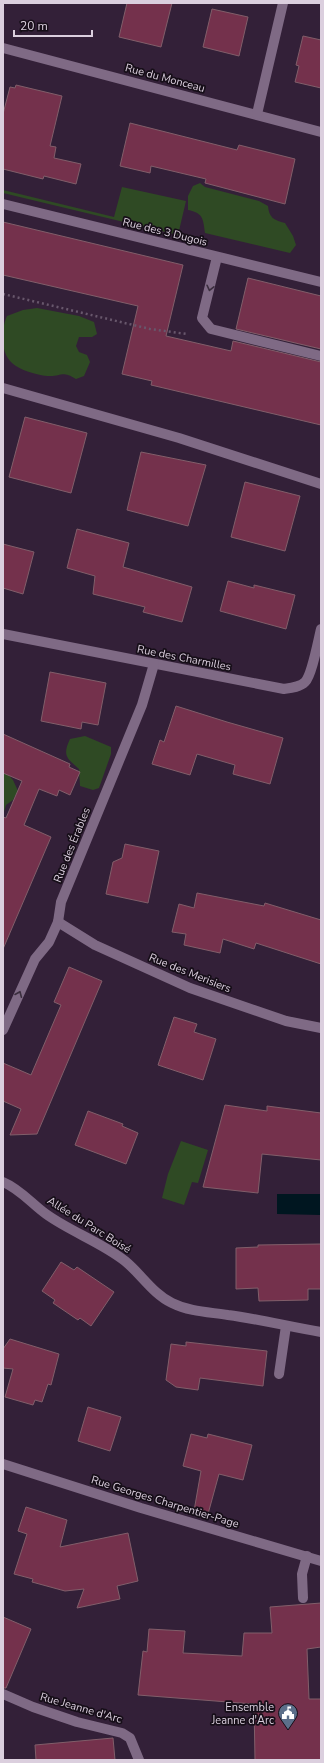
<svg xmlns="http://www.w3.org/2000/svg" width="324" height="1763" viewBox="0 0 324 1763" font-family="'Nunito Sans',sans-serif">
<rect width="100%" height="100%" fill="#332038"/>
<!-- green -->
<g fill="#2f4a24">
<path d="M200 183 205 187 259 201 268 206C269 218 274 220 285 223L293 236 296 245 290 253 205 233C203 218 203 213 188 210V196L193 186Z"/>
<path d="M122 187 186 201 178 235 3 193V190L114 217Z"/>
<path d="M37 308 79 316 94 322 97 334 92 337H79L76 346 79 352 87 355 90 362 84 376 76 379C61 370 62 377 47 376 37 375 19 370 12 363 0 352 1 329 7 316L23 310Z"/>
<path d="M85 736 111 747V754L99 788 93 790 80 786 79 769C67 758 62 756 70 739Z"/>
<path d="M3 769 13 780 18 791 13 800 6 805 3 815Z"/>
<path d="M181 1141 208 1150 198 1183 192 1182 184 1205 162 1198 168 1174Z"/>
</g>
<!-- water -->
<path fill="#001620" d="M277 1194H320V1215L277 1214Z"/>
<!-- building -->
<g fill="#74314c" stroke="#815e6a">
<path d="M127 3H172L161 47 119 37Z"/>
<path d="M212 9 248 17 239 56 203 47Z"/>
<path d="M303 36 321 40V88L295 82 299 66 296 65Z"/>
<path d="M16 85 62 96 50 146 56 147 54 158 81 164 76 184 44 176 43 179 3 169V114L10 87 15 88Z"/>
<path d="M130 123 237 150 239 145 295 159 285 204 205 183 206 179 151 166 150 173 120 166Z"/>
<path d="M3 222 183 265 166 336 231 351 233 341 321 362V425L151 385 152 381 122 374 138 306 3 275Z"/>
<path d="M248 278 321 296V349L236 329Z"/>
<path d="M25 417 87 433 71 493 9 477Z"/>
<path d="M141 452 206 465 188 526 127 510Z"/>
<path d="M245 482 300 496 285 551 231 537Z"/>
<path d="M77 529 129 543 123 567 192 587 182 622 143 612 145 607 93 594 95 576 67 568Z"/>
<path d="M3 544 34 552 23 594 3 588Z"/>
<path d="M228 581 254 588V585L295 595 286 629 220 611Z"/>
<path d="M50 672 106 683 98 725 82 722 81 729 41 721Z"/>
<path d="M176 706 227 722 283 738 270 784 233 774 235 765 197 754 190 775 152 764 160 740 164 742Z"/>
<path d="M3 734 70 764 69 767 80 772 70 795 59 790 57 796 39 789 24 825 51 837 3 949V817L6 818 22 781 3 773Z"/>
<path d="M125 844 159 851 148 903 106 894 113 862 122 858Z"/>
<path d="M197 893 264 906 265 903 321 920V964L256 943 254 949 223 939 220 953 184 945 186 934 172 932 179 904 194 908Z"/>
<path d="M69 967 102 981 37 1134 10 1135 21 1109 3 1101V1063L31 1075 61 1005 54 1002Z"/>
<path d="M174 1017 197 1024 194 1032 216 1039 203 1080 158 1065Z"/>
<path d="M225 1105 267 1111V1106L321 1113V1160L262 1154 258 1193 203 1187Z"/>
<path d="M88 1111 123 1124 122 1126 138 1133 126 1164 75 1145Z"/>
<path d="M321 1244V1289H308V1300L259 1301 258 1288 236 1289V1248L258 1247V1245Z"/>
<path d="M61 1262 74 1270 77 1267 114 1292 91 1326 80 1318 78 1320 53 1303 55 1300 42 1291Z"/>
<path d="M10 1339 59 1354 51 1385 48 1384 42 1402 35 1400 33 1405 5 1397 13 1369 3 1368V1349Z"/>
<path d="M186 1342 267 1351 263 1386 200 1378 198 1390 176 1387 166 1380 171 1344 186 1346Z"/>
<path d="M88 1407 121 1417 110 1451 78 1441Z"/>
<path d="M191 1434 207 1438 208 1434 252 1445 243 1480 219 1474 208 1514 194 1511 201 1471 183 1466Z"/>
<path d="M26 1507 67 1520 60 1547 128 1533 138 1581 117 1586 120 1599 77 1608 84 1589 65 1591 32 1582 33 1579 14 1574 27 1534 18 1531Z"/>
<path d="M321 1603V1647L307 1649 309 1699H321V1760H255L254 1704 138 1695 143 1651 147 1652 149 1629 185 1631 183 1653 242 1656 244 1633H272L270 1607Z"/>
<path d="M3 1617 31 1629 6 1688H3Z"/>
<path d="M113 1738 115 1760H36L35 1745Z"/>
</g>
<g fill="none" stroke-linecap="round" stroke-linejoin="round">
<!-- path -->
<path stroke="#68576c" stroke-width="2.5" stroke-dasharray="2 3" stroke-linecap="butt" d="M3 294 150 329 187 334"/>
<!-- service -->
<g stroke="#7f6a85" stroke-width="10">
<path d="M3 388 179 438 321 484"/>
<path d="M279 1374 286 1326"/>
<path d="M303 1598 302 1574 307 1556"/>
</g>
<!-- minor -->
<g stroke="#7f6a85" stroke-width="10">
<path d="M3 48 321 132"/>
<path d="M257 114 283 3"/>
<path d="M3 204 321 282"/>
<path d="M217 257 202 318 211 329 321 356"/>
<path d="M3 634 284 689C291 688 300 687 305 682 312 675 318 641 321 629"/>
<path d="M58 922 95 945 190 988 286 1021 321 1028"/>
<path d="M3 1030 35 959 49 942 58 922 61 902 142 705 154 664"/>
<path d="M3 1182C20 1189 32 1204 46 1214 71 1232 101 1242 125 1261 141 1274 153 1294 172 1303 190 1312 209 1312 228 1315 259 1319 290 1327 321 1332"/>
<path d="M3 1464 141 1508 321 1561"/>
<path d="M3 1694 33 1707 77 1722 122 1733 130 1738 139 1760"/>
</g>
</g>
<!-- one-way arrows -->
<defs><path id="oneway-chevron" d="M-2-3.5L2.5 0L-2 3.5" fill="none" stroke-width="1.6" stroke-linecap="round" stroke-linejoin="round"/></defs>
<g stroke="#3b2e3e">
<use href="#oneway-chevron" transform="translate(210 288) rotate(103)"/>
<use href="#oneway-chevron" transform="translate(19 994) rotate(-67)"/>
</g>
<!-- icons -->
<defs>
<g id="civic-pin" transform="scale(1)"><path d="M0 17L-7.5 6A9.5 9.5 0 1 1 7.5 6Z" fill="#5c6f8a" stroke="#160e18"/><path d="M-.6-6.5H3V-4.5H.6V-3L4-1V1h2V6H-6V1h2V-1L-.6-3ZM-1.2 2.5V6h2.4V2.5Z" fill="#fff"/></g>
</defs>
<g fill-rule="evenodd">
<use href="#civic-pin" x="288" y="1713"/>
</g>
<g text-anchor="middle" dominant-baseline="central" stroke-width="3.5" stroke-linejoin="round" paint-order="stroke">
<!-- street labels -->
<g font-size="11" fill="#dbcfde" stroke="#160e18">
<text transform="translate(165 78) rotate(15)">Rue du Monceau</text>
<text transform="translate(165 232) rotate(14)">Rue des 3 Dugois</text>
<text transform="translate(184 658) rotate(11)">Rue des Charmilles</text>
<text transform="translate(72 845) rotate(-68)">Rue des Érables</text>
<text transform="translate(190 973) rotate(22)">Rue des Merisiers</text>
<text transform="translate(89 1225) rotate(32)">Allée du Parc Boisé</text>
<text transform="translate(165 1502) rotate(17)">Rue Georges Charpentier-Page</text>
<text transform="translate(81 1708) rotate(16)">Rue Jeanne d'Arc</text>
</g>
<!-- poi labels -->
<g font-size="11" fill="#dbcfde" stroke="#160e18" text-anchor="end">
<text x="274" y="1707">Ensemble<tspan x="274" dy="13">Jeanne d'Arc</tspan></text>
</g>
</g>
<!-- border -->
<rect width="324" height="1763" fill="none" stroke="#dbcfde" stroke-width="8"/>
<!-- scale -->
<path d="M14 30v6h78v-6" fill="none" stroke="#dbcfde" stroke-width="2"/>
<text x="20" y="30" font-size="12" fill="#dbcfde" stroke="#160e18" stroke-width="3" paint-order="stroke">20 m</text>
</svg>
